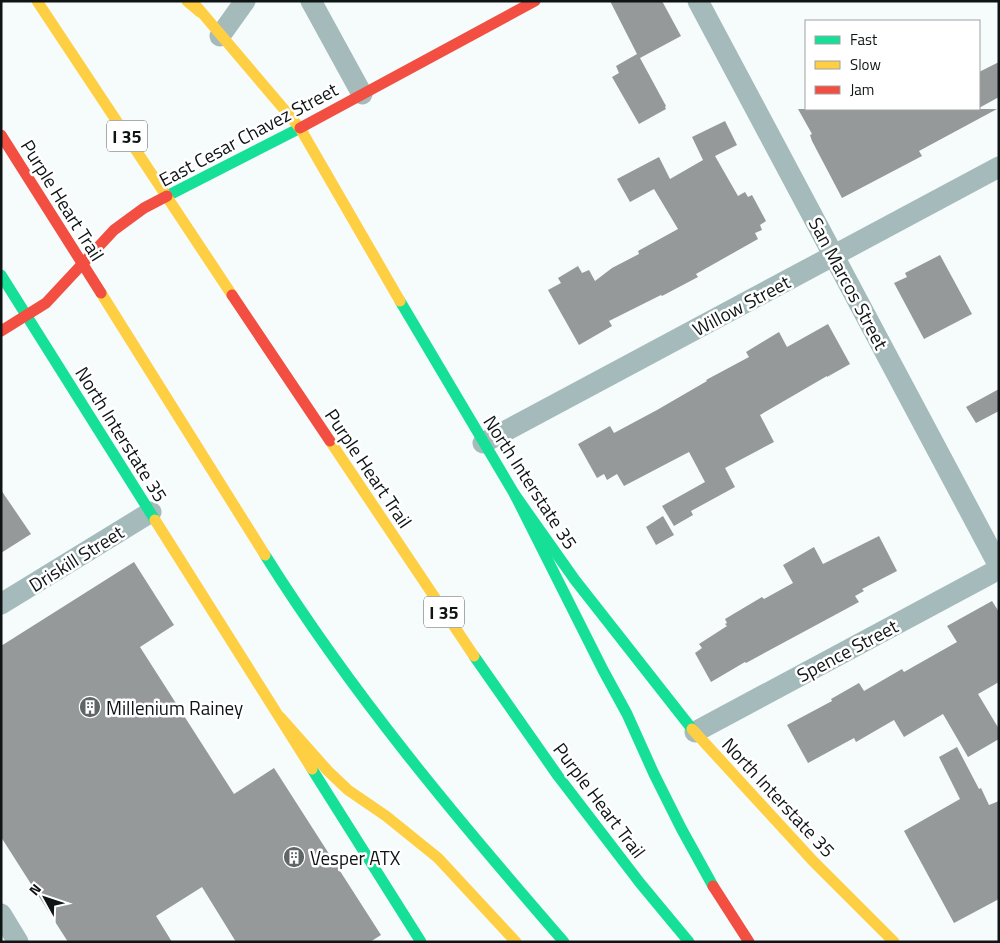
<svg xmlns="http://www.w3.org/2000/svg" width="1000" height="943" viewBox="0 0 1000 943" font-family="'Titillium Web',sans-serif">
<rect width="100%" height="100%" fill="#f6fbfc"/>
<!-- building -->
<g fill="#95999a">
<path d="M610 1H662L681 36 640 58 666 106 665 107 666 109 639 124 612 77 619 73 616 66 637 54Z"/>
<path d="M999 62V97L979 108V72Z"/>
<path d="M798 109H997L919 151 922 156 842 198 812 141 810 135 812 134Z"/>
<path d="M725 121 737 145 715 156 738 196 745 192 748 197 752 195 766 221 760 225 762 230 755 233 758 239 696 274 698 277 662 296 661 295 609 321 612 326 579 345 548 290 561 283 558 278 578 266 582 273 589 270 595 281 612 268 639 254 638 251 678 229 654 189 630 202 617 179 659 157 670 179 703 160 692 137Z"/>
<path d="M940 255 972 314 924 339 894 283 907 277 905 273Z"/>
<path d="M828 324 850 364 827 377V376L760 415 774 442 725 468 735 487 691 511 693 515 674 526 662 506 705 482 689 452 624 486 617 474 607 480 604 474 597 478 578 444 610 426 614 433 657 410 707 381 706 380 749 357 746 352 779 332 787 347Z"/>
<path d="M999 389V411L976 423 966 407Z"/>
<path d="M1 490 31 534 1 553Z"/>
<path d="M663 516 674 535 656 545 646 527Z"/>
<path d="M879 536 897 571 862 589 864 591 855 596 859 602 746 663 745 662 711 682 695 653 702 648 699 644 727 626 725 624 727 623 725 619 762 597 764 599 793 583 783 565 814 547 823 564Z"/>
<path d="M134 562 174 625 140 647 234 794 274 768 381 935 370 942H236L202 887 156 916 172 942H68L1 837V646Z"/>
<path d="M992 601 999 612V682L978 694 999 729V739L968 757 943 714 904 737 894 720 856 742 854 738 808 763 787 725 832 701 831 699 859 683 864 691 902 669 904 672 957 642 947 626Z"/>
<path d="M957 747 979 789 981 788 989 805 999 801V899L954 923 904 831 960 799 939 757Z"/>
</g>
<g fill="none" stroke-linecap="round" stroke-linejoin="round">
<!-- street -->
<g stroke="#a5bbbb" stroke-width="21">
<path d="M311 1 362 94"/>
<path d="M698 1 999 566"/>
<path d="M220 36 245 1"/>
<path d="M483 443 999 167"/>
<path d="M1 604 151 512"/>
<path d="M695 732 999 569"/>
<path d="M1 914 18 942"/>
</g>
<!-- fast -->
<g stroke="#16e098" stroke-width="11">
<path d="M167 196 300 128"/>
<path d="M1 275 155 520"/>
<path d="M400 301 515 495 575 580 692 729"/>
<path d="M515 495 603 670 627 714 654 774 681 828 713 886"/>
<path d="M265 555C352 694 457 819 564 942"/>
<path d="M474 656 558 776 640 883 689 942"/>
<path d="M312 769 421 942"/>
</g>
<!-- slow -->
<g stroke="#ffcf43" stroke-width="11">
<path d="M37 1 232 295"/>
<path d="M187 1 200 12"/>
<path d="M192 1 300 128 400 301"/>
<path d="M101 293 265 555"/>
<path d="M330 441 474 656"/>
<path d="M155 520 312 769"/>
<path d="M280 717 328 771 348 790 386 816 438 858 516 942"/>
<path d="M692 729 813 861 894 942"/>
</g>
<!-- jam -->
<g stroke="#f24e42" stroke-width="11">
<path d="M300 128 535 1"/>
<path d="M1 135 101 293"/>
<path d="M232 295 330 441"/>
<path d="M1 331 46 303 114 230 144 208 167 196"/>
<path d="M713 886 749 942"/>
</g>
</g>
<!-- icons -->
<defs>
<g id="building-disc" transform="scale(1.125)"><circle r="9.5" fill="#606566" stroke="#fff"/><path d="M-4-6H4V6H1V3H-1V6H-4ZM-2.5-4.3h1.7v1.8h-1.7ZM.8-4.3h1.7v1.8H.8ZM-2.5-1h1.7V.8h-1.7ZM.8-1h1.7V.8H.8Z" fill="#fff"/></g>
</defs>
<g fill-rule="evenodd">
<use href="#building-disc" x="90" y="707"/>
<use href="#building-disc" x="294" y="857"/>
</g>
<g text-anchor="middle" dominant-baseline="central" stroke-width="5" stroke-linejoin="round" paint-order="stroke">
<!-- shield labels -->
<g fill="#fff" stroke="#575a5b" stroke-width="1">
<rect x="107" y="120.5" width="40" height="31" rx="4"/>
<rect x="424" y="596.5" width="40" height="31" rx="4"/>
</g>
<g font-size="18" font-weight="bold" fill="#0f1415">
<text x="127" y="136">I 35</text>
<text x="444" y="612">I 35</text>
</g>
<!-- street labels -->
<g font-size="19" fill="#0f1415" stroke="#fff">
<text transform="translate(248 134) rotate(-28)">East Cesar Chavez Street</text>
<text transform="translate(63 200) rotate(58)">Purple Heart Trail</text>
<text transform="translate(849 283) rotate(62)">San Marcos Street</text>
<text transform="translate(741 305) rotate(-28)">Willow Street</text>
<text transform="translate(122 434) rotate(58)">North Interstate 35</text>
<text transform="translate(369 468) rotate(56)">Purple Heart Trail</text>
<text transform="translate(531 482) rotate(57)">North Interstate 35</text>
<text transform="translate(76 558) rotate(-32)">Driskill Street</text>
<text transform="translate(847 650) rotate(-28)">Spence Street</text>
<text transform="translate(779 797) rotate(47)">North Interstate 35</text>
<text transform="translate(600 800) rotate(53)">Purple Heart Trail</text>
</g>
<!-- poi labels -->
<g font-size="19" fill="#0f1415" stroke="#fff" text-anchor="start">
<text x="106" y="707">Millenium Rainey</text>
<text x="310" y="857">Vesper ATX</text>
</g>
</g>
<!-- border -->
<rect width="1000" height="943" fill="none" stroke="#0f1415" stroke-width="5"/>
<!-- legend -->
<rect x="805" y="20" width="175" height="90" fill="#ffffff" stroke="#9fa1a1"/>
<rect x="815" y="36" width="25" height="8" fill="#16e098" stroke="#9fa1a1"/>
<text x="850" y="45" font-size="15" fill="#0f1415">Fast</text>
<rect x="815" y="61" width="25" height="8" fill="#ffcf43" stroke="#9fa1a1"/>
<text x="850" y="70" font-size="15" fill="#0f1415">Slow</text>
<rect x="815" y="86" width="25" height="8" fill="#f24e42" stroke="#9fa1a1"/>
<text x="850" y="95" font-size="15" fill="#0f1415">Jam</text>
<!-- north arrow -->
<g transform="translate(45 898) rotate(310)" stroke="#ffffff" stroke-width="4" paint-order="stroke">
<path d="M0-4L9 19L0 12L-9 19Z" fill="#0f1415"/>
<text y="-8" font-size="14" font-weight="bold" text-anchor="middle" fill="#0f1415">N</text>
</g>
</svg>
